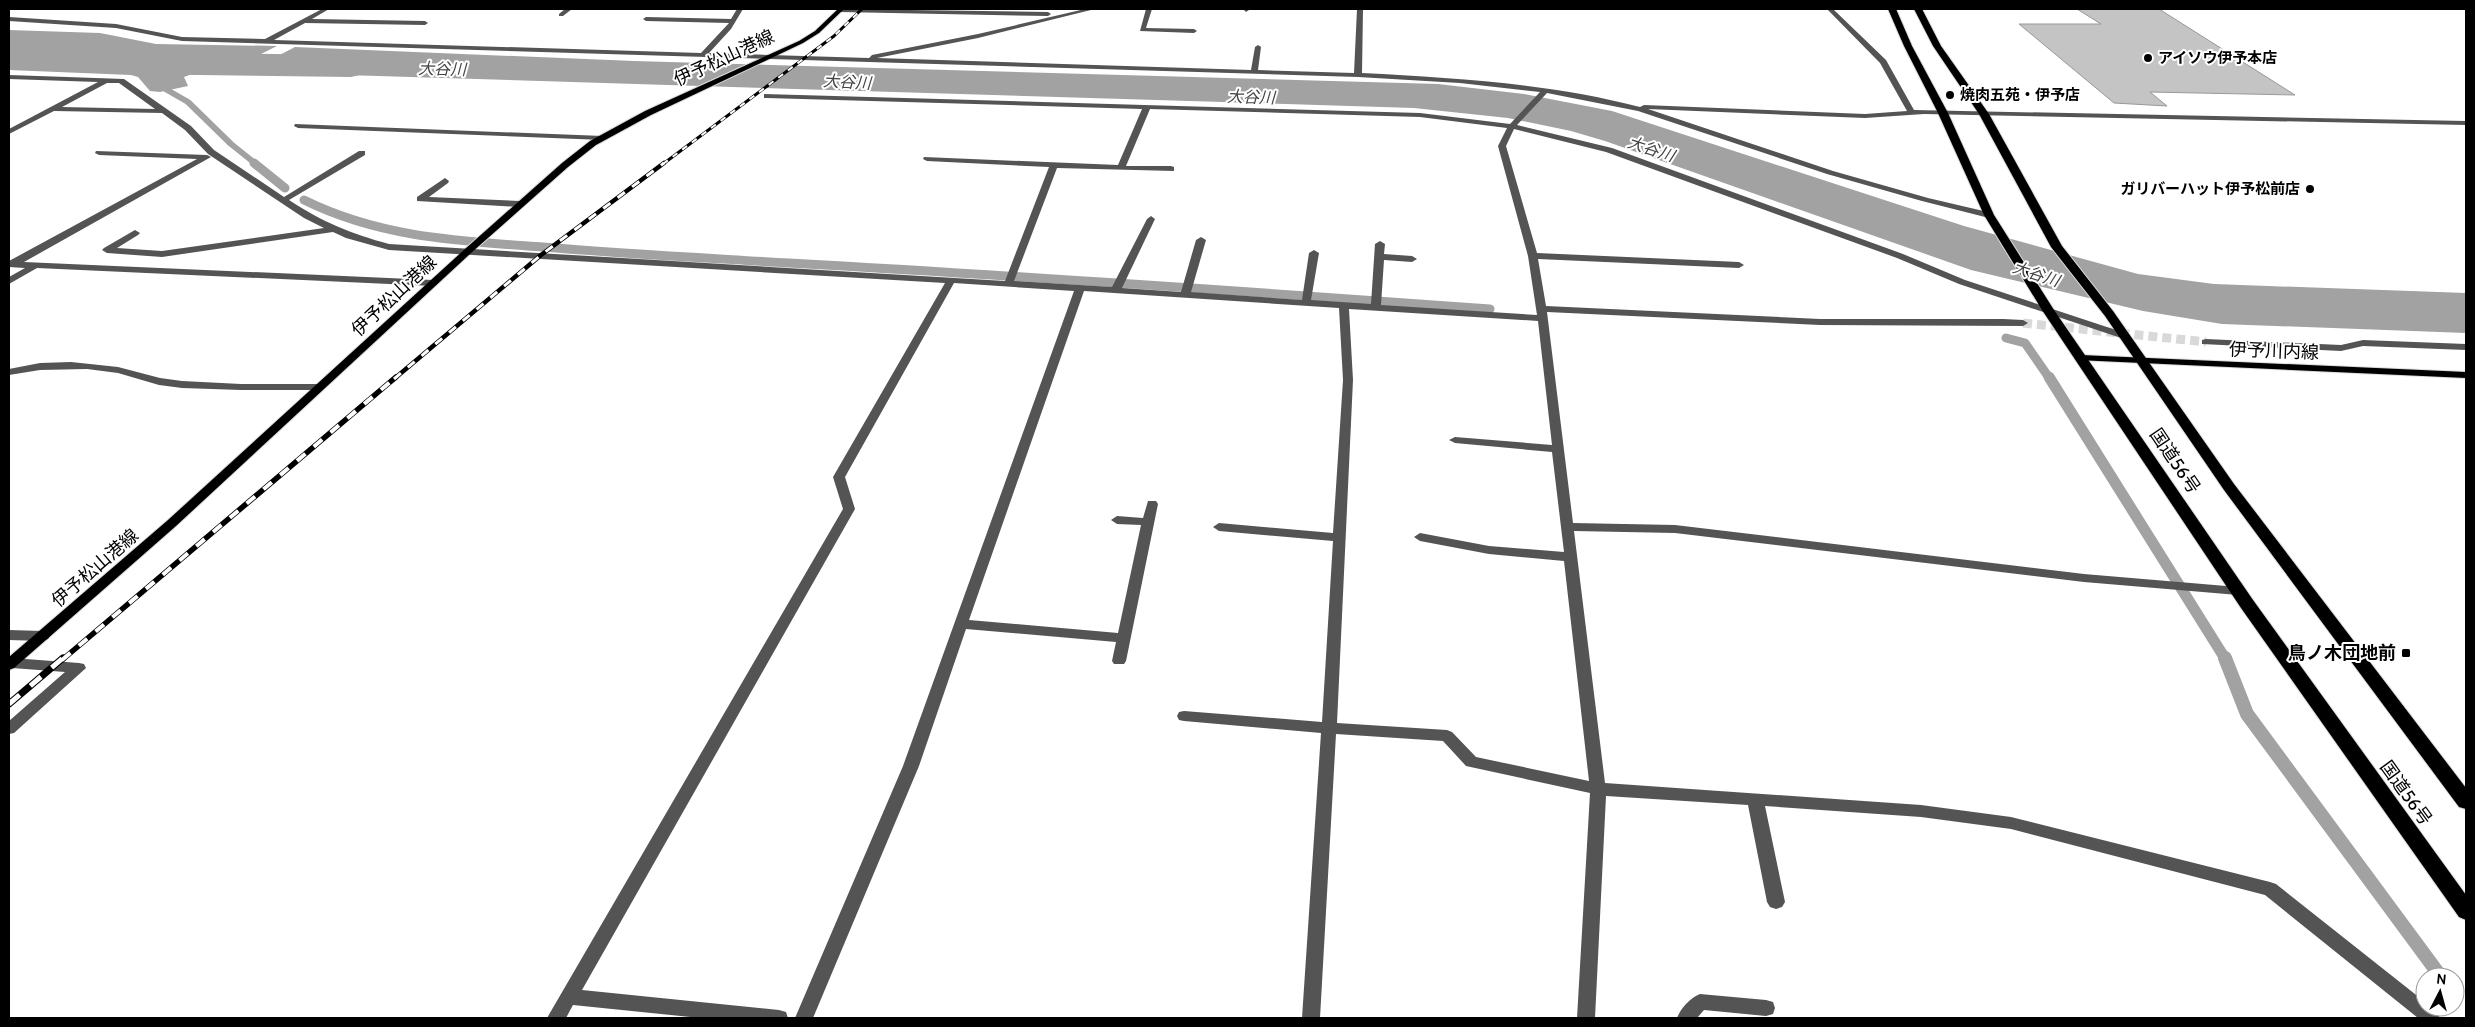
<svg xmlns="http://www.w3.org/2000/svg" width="2475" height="1027" viewBox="0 0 2475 1027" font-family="Cabin,'Noto Sans JP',sans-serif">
<rect width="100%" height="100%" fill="#fff"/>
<!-- water -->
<g fill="#a2a2a2">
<path d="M9 30 100 33 156 44 277 46 223 73H195L184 77 188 86 160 92 150 91 138 77 131 75 9 70Z"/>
<path d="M295 47 634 61 1438 84 1524 94 1612 111 1964 226 2138 274 2214 284 2466 293V333L2222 324 2143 311 1971 270 1605 141 1571 131 1508 118 1414 108 247 72Z"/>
</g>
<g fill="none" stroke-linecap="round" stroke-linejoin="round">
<!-- stream-far3 -->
<path stroke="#a2a2a2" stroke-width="6" d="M155 83 188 102 231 144 256 164"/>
<!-- stream-far2 -->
<g stroke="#a2a2a2" stroke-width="9">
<path d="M254 163 285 188"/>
<path d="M304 200C381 238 460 241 543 247 625 254 707 258 789 263 1023 276 1256 292 1490 309"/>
<path d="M2006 338 2025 343 2050 379"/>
</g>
<!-- stream-far1 -->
<path stroke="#a2a2a2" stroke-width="11" d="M2049 377 2226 660"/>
<!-- stream -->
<path stroke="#a2a2a2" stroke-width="14" d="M2225 658 2247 714 2441 977"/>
<!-- river -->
<path fill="#a2a2a2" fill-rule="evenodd" d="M9 34 57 39 122 52 351 55 364 58 369 66 364 74 351 77 122 74 57 61 9 55Z"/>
</g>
<!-- building -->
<path fill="#c4c4c4" stroke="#989898" d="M2077 9H2159L2295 95 2150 92 2167 106 2114 103 2019 24H2101Z"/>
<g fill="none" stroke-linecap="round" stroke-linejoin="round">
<!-- minor-tunnel -->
<path stroke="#d9d9d9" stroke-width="9" stroke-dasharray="9 5" stroke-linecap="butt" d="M2023 323 2206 342"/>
<!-- major casing -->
<g stroke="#dbdbdb" stroke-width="2">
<g id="major">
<path d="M838 9H844L819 33 803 43 651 115 596 145 568 167 471 253 176 526 14 668 9 670V657L168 520 465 249 562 163 590 141 645 111 799 41 815 31Z"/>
<path d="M2081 355 2466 372V378L2077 360V356Z"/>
</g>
</g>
<!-- highway casing -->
<g stroke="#dbdbdb" stroke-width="2">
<g id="highway">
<path d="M1888 9H1896L1912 46 1948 113 1994 215 2054 310 2253 600 2466 895V920L2459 917 2241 608 2042 310 1984 215 1938 113 1904 46Z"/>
<path d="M1914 9H1922L1941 46 1989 114 2062 246 2113 311 2234 484 2466 788V809L2459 807 2224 490 2105 316 2051 247 1979 114 1933 46Z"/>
</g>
</g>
<!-- minor -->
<g fill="#545454" fill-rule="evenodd">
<path d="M322 9H329L312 19 425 21 428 23 425 25 305 23 274 40 701 53 729 23 646 21 643 19 646 17 731 19 737 9H743L731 29 709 53 869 58 872 55 978 34 1085 9H1095L978 38 877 58 1251 70 1255 47 1258 45 1261 47 1258 70 1354 73 1357 9H1363L1362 73C1455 78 1549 83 1640 107L1644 105 1865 114 1907 111 1880 63 1827 9H1833L1886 60 1914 110 2466 121V125L1924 114 1865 118 1648 109 1833 171 1928 198 1992 213 1993 215 1989 218 1922 201 1827 174 1638 111 1547 93 1517 125 1612 148 1903 254 1965 280 2128 334V338L2124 339 1959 284 1897 258 1606 152 1514 129 1506 146 1537 253 1739 262 1744 265 1739 268 1538 259 1546 306 1820 319H2003L2023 320 2028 323 2023 326 1820 325 1547 312 1573 523 1675 525 2084 574 2238 587 2245 591 2238 595 2084 582 1675 533 1574 531 1605 783 1921 805 2011 817 2270 882 2276 884 2425 1002V1007C2433 1007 2437 1011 2440 1018H2418L2265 895 2011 829 1921 817 1765 806 1785 902 1782 907 1776 909 1770 907 1767 902 1748 805 1606 796 1595 1018H1577L1590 793 1466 766 1443 741 1336 734 1320 1018H1302L1321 733 1184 721 1179 720 1177 716 1179 712 1184 711 1322 722 1333 541 1219 531 1213 527 1219 523 1333 533 1343 380 1339 308 1084 291 969 620 1118 633 1141 525 1117 524 1111 520 1117 516 1143 518 1148 501H1156L1158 504 1126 661 1124 664H1114L1112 661 1116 642 966 629 919 766 813 1018H795L903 766 1074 291 954 283 845 477 855 509 582 990 779 1010 786 1012 788 1018H700L573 1005 566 1018H547L843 509 833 477 945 283 389 250 346 238 333 232 162 257 107 253 102 250 104 248 135 230 140 233 138 235 117 248 162 251 324 228 304 218 208 154 185 130 162 113 54 111 9 134V129L98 82 9 79V75L124 79 191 126 214 150 284 197 359 151H365V155L289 200C322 222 352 234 389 244L1005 281 1049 167 927 161 923 159 924 157 1118 165 1142 109 767 98H764V94L1420 113 1510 124 1540 92 1460 83 1358 77 182 41 116 28 9 21V17L116 24 182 37 265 39ZM107 83H119L155 109 62 107ZM1150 109 1420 117 1507 128 1498 146 1528 256 1537 315 1381 305 1384 260 1412 262 1417 259 1412 256 1384 254 1385 244 1380 241 1375 244 1371 304 1311 300 1319 253 1314 250 1309 253 1302 300 1191 292 1206 240 1201 237 1196 240 1181 292 1122 288 1155 219 1151 216 1147 219 1112 287 1014 281 1057 168 1174 171V167L1171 166H1126ZM1349 309 1538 321 1552 445 1455 437 1449 440 1455 443 1552 452 1564 552 1489 546 1420 533 1414 537 1420 541 1489 554 1564 561 1589 781 1476 757 1452 732 1447 730 1337 723 1353 380Z"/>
<path d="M565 9H572L563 16H559V14Z"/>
<path d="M838 9 1048 12 1051 14 1048 16 840 12Z"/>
<path d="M1146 9H1152L1146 28 1194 29 1197 31 1194 33 1140 31Z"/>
<path d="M1243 9H1249V10L1246 12Z"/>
<path d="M295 124 603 136 607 138 603 140 298 128 294 126Z"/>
<path d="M96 151 207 155 211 157 24 262 433 280 438 283 433 286 37 268 9 284V277L25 268 9 267V261L197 159 99 155 95 153Z"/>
<path d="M445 178 449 181 448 183 429 197 520 201 524 204 520 207 417 201V197Z"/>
<path d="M2206 339 2341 345 2363 340 2466 344V350L2363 346 2341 351 2202 344V340Z"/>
<path d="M71 362 118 367 160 378 182 381 241 384H320L325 387 320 390H241L182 388 159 385 118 373 87 369 40 370 9 375V369L40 363Z"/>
<path d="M9 630 43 631 48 633 50 636 48 639 43 641 9 640Z"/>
<path d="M12 658 79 663 84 664 86 668 14 733 9 734V721L65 672 12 668 9 667V659Z"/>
<path d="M1700 994 1766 1000 1773 1002 1775 1008 1773 1014 1766 1016 1704 1010 1697 1018H1677C1681 1008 1690 998 1700 994Z"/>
</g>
<!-- major -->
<use href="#major" fill="#000" fill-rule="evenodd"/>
<!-- highway -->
<use href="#highway" fill="#000" fill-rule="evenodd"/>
<!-- rail-far3 casing -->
<g stroke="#000" stroke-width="3">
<path id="rail-far3" d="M663 164 834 36 862 9"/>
</g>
<!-- rail-far2 casing -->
<g stroke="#000" stroke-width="4.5">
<path id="rail-far2" d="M394 379 541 255 664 163"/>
</g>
<!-- rail-far1 casing -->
<g stroke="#000" stroke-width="5.5">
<path id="rail-far1" d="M62 660 396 377"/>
</g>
<!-- rail casing -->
<g stroke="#000" stroke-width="7">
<path id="rail" d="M9 704 63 658"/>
</g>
<!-- rail-far3 -->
<use href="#rail-far3" stroke="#fff" stroke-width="2" stroke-dasharray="6" stroke-linecap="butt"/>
<!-- rail-far2 -->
<use href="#rail-far2" stroke="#fff" stroke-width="3" stroke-dasharray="9" stroke-linecap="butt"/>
<!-- rail-far1 -->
<use href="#rail-far1" stroke="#fff" stroke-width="4" stroke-dasharray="11" stroke-linecap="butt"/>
<!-- rail -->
<use href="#rail" stroke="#fff" stroke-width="5" stroke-dasharray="14" stroke-linecap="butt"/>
</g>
<!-- markers -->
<g fill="#000" stroke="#fff" stroke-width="2">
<circle cx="2148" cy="58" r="5"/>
<circle cx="1950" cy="95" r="5"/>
<circle cx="2310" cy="189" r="5"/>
<rect x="2401" y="648" width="10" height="10" rx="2.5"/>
</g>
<g text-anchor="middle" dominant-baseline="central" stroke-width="4" stroke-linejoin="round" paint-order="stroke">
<!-- far-poi labels -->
<g font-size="15" font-weight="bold" fill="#000" stroke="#fff" text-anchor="start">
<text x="2158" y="58">アイソウ伊予本店</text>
<text x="1960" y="95">焼肉五苑・伊予店</text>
<text x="2300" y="189" text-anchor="end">ガリバーハット伊予松前店</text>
</g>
<!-- far-water labels -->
<g font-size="16" font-style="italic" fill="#434343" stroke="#fff">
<text transform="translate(442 69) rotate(1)">大谷川</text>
<text transform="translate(847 82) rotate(3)">大谷川</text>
<text transform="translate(1251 97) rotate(2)">大谷川</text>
<text transform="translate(1651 149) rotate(18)">大谷川</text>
<text transform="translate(2036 274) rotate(18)">大谷川</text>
</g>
<!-- street labels -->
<g font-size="18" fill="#000" stroke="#fff">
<text transform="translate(724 58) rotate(-25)">伊予松山港線</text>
<text transform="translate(394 296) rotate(-43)">伊予松山港線</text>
<text transform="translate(2274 351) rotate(2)">伊予川内線</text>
<text transform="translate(2175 461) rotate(56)">国道56号</text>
<text transform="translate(95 568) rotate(-41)">伊予松山港線</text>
<text transform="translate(2406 793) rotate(54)">国道56号</text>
</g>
<!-- poi labels -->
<g font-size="18" font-weight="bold" fill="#000" stroke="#fff" text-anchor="end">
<text x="2396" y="653">鳥ノ木団地前</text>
</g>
</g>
<!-- border -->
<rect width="2475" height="1027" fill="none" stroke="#000000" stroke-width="20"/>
<!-- north arrow -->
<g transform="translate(2440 992) rotate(6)"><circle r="24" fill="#ffffff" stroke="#999999"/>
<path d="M0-4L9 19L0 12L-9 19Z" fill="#000000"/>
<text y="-8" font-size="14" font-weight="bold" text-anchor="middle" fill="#000000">N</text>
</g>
</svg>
